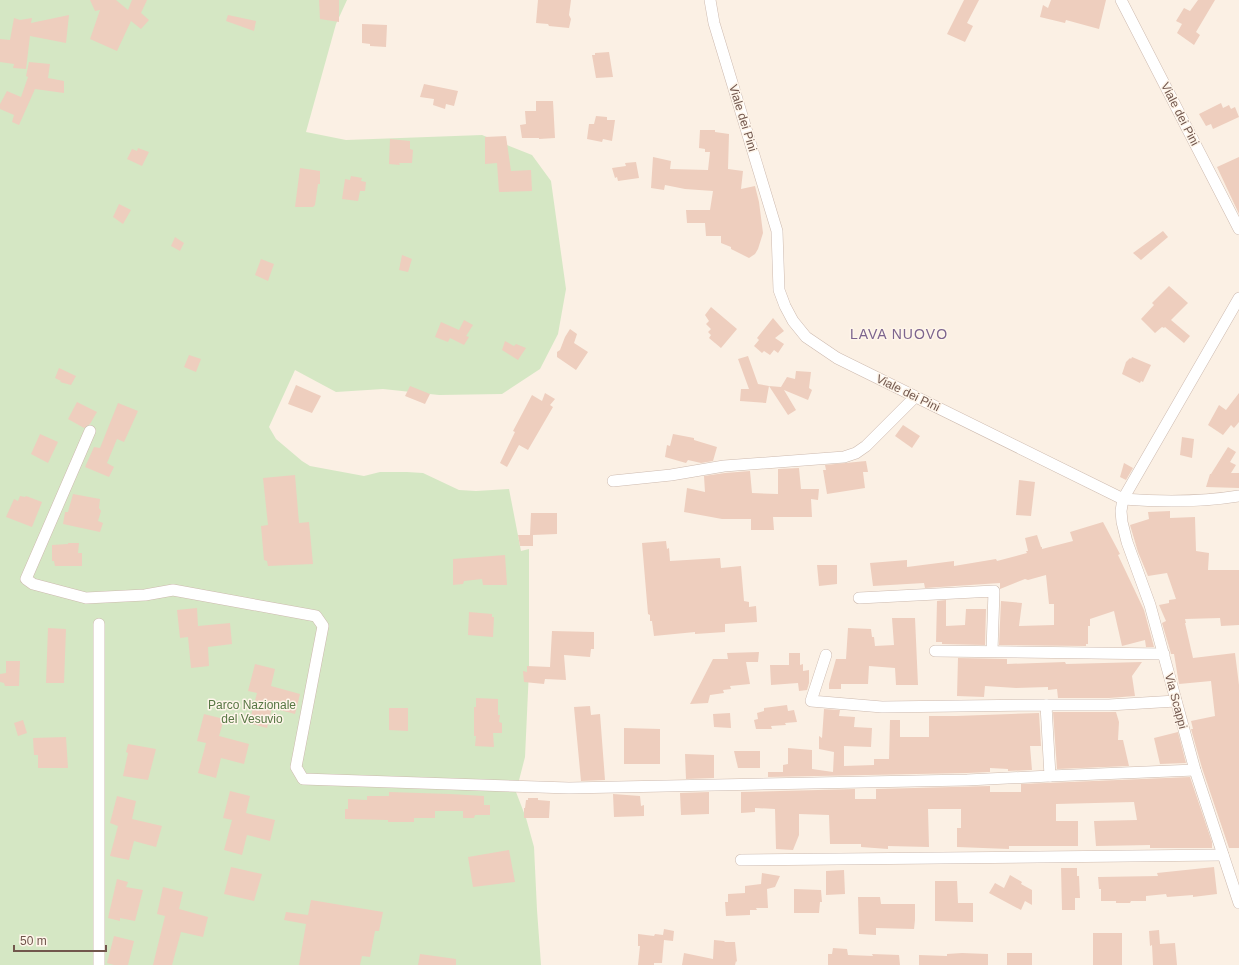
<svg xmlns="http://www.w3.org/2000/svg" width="1239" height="965" viewBox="0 0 1239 965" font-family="Helvetica,sans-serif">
<rect width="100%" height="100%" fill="#fbf0e4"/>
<!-- green -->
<path fill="#d5e7c4" d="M0 0H347L336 24 306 132 346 140 482 135 532 155 551 181 566 289 558 334 540 369 502 394 439 395 383 389 336 392 295 370 269 427 276 439 302 461 310 466 364 476 380 472H407L423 473 459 490 476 491 509 489 521 551 529 549V670L525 757 516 792 526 818 534 847 537 910 541 965H0Z"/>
<!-- building -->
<g fill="#eecebe">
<path d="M90 0H116L128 10 132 0H147L141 13 149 20 141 29 131 21 117 51 90 39 100 10 95 11Z"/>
<path d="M319 0H339V22L320 19Z"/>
<path d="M538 0H571L569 15 571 19 569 28 549 26 548 24 536 23Z"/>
<path d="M964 0H979L967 23 973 26 965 42 947 34Z"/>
<path d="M1051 0H1106L1099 29 1066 20 1065 23 1040 17 1043 5 1048 8Z"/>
<path d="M1198 0H1215L1196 32 1200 35 1194 45 1177 33 1182 24 1176 21 1184 8 1190 11Z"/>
<path d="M69 15 66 43 30 36 26 69 13 68 14 64 0 62V39L10 40 14 18 20 20 32 18 31 23Z"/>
<path d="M228 15 256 21 254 31 226 21Z"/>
<path d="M362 24 387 25 386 47 370 46V44L362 43Z"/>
<path d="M609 52 613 77 596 78 592 55H595V53Z"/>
<path d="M29 62 50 64 48 78 64 81V93L35 89 19 125 12 122 14 115 0 109V104L7 91 21 97 28 77 26 76Z"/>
<path d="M424 84 458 91 454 106 446 104 445 109 433 105 434 99 420 97Z"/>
<path d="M536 101H553L555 138 539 139V138H522L520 125 526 124 525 111H536Z"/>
<path d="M1221 103 1223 108 1229 105 1231 109 1235 107 1239 117 1213 129 1211 124 1206 126 1199 114Z"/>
<path d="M596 116 607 117V120H615L612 141 603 139 602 142 587 139 589 124H594Z"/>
<path d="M700 130H715V132L729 134 728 169 743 171 741 189 755 186 759 202 763 233 758 249 755 254 749 258 731 249V247L721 243V236H706L705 223H687L686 210H710L713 191 685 189 665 185 664 190 651 188 653 157 671 161 670 169 708 170 710 152H705V149L699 148Z"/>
<path d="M506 136 511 171 531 170 532 191 499 192 497 163 485 164V137Z"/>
<path d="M390 139 410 141V149L413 150 412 163H399L400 165 389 164Z"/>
<path d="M138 148 149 152 142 166 127 159 132 149 137 151Z"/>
<path d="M1239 157V214L1217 167Z"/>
<path d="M636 162 639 178 618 181 617 177 615 178 612 168 626 166 625 163Z"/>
<path d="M300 168 320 171V184H318L315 205 313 207H295Z"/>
<path d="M351 176 362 178 361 181 366 182 365 191H360L358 201 342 199 345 179 350 180Z"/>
<path d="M119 204 131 210 123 224 113 217Z"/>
<path d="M1163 231 1168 237 1141 260 1133 253Z"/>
<path d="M175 237 184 243 180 251 171 246Z"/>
<path d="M402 255 412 259 408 272 399 270Z"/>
<path d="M261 259 274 264 268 281 255 275Z"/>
<path d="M1169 286 1188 303 1171 320 1190 336 1184 343 1165 327 1164 328 1162 327 1155 333 1141 319 1154 305 1152 303Z"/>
<path d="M711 307 737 329 721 348 709 338 711 335 708 332 711 329 706 324 709 321 705 315Z"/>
<path d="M773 318 784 331 775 338 784 344 778 353 774 350 770 355 764 351 762 353 754 346 759 340 757 338Z"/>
<path d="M464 320 473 325 466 336 469 337 464 345 450 338 448 342 435 337 441 322 459 330Z"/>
<path d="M570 329 577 334 574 343 588 352 576 370 557 357V352L560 350 565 337Z"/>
<path d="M505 341 514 346 516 344 526 348 518 360 502 350Z"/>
<path d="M189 355 201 359 196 372 184 367Z"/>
<path d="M748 356 758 384 769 386 766 403 740 401 741 389H749L738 359Z"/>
<path d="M1132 357 1151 365 1143 382 1141 381 1140 383 1122 374 1126 362 1130 358 1131 359Z"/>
<path d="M59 368 76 376 71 385 60 382 61 381 55 378Z"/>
<path d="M796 371 811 372 809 388 812 390 808 400 784 390 796 410 788 415 769 386 781 387 787 377 795 379Z"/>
<path d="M296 385 321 396 312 413 288 404Z"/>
<path d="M410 386 430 394 425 404 405 396Z"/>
<path d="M545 393 555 399 550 405 553 407 528 450 519 445 507 467 500 463 515 432 513 431 532 395 542 401Z"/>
<path d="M1239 393V422L1234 428 1231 425 1223 435 1208 425 1219 405 1226 410Z"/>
<path d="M77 402 97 412 90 424 84 428 68 419Z"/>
<path d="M118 403 138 411 124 442 117 439 107 463 114 467 109 477 85 467 94 447 100 448Z"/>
<path d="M903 425 920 436 912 448 895 436Z"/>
<path d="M40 434 58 442 48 463 31 454Z"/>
<path d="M673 434 694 438V440L717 447 713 461 701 463 688 460 686 463 665 457 667 445 670 446Z"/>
<path d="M1182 437 1194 439 1192 458 1180 455Z"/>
<path d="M1228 447 1236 452 1230 462 1236 465 1231 473H1239V488L1206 487 1210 474H1211Z"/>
<path d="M866 461 868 472H863L865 488 827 494 823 470H826L825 465Z"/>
<path d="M1124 463 1133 468 1126 480 1120 477Z"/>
<path d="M799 468 801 489H819L818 500 811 499 812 517H773L774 530H751V519H722L684 512 687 488 705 492 704 476 725 473 750 471 752 493 778 494V469Z"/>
<path d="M295 475 299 523 309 522 313 564 268 566 267 561 264 560 261 526 268 525 263 478Z"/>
<path d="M1019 480 1035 482 1031 516 1016 515Z"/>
<path d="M73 494 100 499 99 508 101 511 98 521 103 523 100 532 63 524 65 512H68Z"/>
<path d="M20 496 25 497 26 496 42 502 32 527 6 517 14 499 18 501Z"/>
<path d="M1170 511V518L1195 517 1196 551 1209 553 1208 570H1239V625L1221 626 1220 618 1185 619 1186 623H1185L1193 658 1235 653 1239 685V848H1229L1202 768 1191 729H1193L1191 721 1215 716 1211 681 1179 684 1174 654H1171L1170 650 1162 623 1166 621 1159 605 1169 603V600L1176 599 1167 573 1148 576 1138 552 1130 525 1149 519 1148 512Z"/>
<path d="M531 513H557V534L533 535V546H520L518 535H530Z"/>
<path d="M1103 522 1120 554 1118 555 1144 610 1154 647H1146L1145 640 1122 646 1114 611 1090 619V626H1088V644H1086V646L999 645 1001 601 1022 603 1019 626 1054 625V604H1049L1046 575 1028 580 1025 579 1000 589V583L925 588 924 583 873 586 870 563 907 560V567L954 561V566L996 559 997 561 1027 553 1026 551H1028L1025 538 1037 535 1041 547H1042V549L1073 541 1070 532Z"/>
<path d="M666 541 667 549 669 548 670 561 720 558 721 568 741 566 744 601 749 602V607L756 606 757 622 725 624V632L695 634V632L654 636 652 621H650V615L648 614 642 543Z"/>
<path d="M68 543H79L78 553H82V566H55L54 561H52V545L68 544Z"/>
<path d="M505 555 507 585H483L482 579 464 581 463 584 453 585V559Z"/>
<path d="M817 565H837V584L819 586Z"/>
<path d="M946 600V626L965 625 966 609H986L985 645 942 644V642H936L937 601Z"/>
<path d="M197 608 198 626 230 623 232 644 208 647 209 666 191 668 188 637 180 638 177 610Z"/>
<path d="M469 612 492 614V617H494L493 637 468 635Z"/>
<path d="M892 618H915L918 685H896L895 668 869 666 868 684H841V689H829V684L836 659H846L848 628 871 629 872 637H874L875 646 894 645Z"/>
<path d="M48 628 66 629 64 683H46Z"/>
<path d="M552 631 594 632V649H591L590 657 564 655 566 680 545 679 544 684 524 682 523 671 527 672V666L550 667Z"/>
<path d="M759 652 758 662H746L750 684 730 686 731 689 723 690 724 693 710 695 708 703 690 704 713 659H728L727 653Z"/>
<path d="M789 653H800V665L803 664V671L809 670V683L807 690 799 691 798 683 771 685 770 665H789Z"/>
<path d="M958 658 1007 659V664L1065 662 1066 664 1142 662 1132 676 1135 696 1109 698H1058L1057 689 1048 690V687L1016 688 985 686 984 697 957 696Z"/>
<path d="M6 661H20L19 686H5L4 683 0 682V674L6 673Z"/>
<path d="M255 664 275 669 271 686 300 694 295 714 272 708 267 728 249 723 257 693 248 691Z"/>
<path d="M476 698 498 699V715H500L499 722 502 723V733H493L494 747 475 746 476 736H474V707H476Z"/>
<path d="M787 705 788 711 794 710 797 722 785 723 786 725 771 726 772 729H756L754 720 758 719 757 713 764 711V708Z"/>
<path d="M590 706 591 715 600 714 605 780 581 781 574 707Z"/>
<path d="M389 708H408V731L389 730Z"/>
<path d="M824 709 840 710 839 716 855 717 854 727 872 728 871 747 844 746V766L874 765V759H889L890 720H900V737H929V716H956L1039 713 1041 746H1030L1032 770 1008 771V769L990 768V772L967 773 768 777V772H783V765L788 764V748L812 750V769L833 772 834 752 819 749V736L822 738Z"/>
<path d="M1053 712H1116L1119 722 1118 740H1123L1129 766 1057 769Z"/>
<path d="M730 713 731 728 714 727 713 714Z"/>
<path d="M204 714 224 719 219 736 249 744 244 764 221 758 216 778 198 773 206 743 197 741Z"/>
<path d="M23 720 27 733 18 736 14 723Z"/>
<path d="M624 728 660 729V764H624Z"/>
<path d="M1178 732 1186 763 1160 764 1154 738Z"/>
<path d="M66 737 68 768H38V755H34L33 738Z"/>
<path d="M128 744 156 749 148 780 123 776 128 753 126 752Z"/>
<path d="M734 751H760V768H738Z"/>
<path d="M685 754 714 755V778L686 779Z"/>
<path d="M1190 777 1212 842V848H1150V845L1096 846 1094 821 1137 820 1134 802 1056 804V821H1078V846H1009V849L957 847V828H961V809H928L929 847 888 846V849L861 847V844H830L829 815 799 814V835L793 850 776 849 775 809 755 808V812L741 813V792L855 789V799H876V789L990 786V792H1021V784Z"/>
<path d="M230 791 250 796 246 813 275 820 270 841 247 835 242 855 224 850 232 820 223 818Z"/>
<path d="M389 792 450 794 484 796V805H490V815H475L474 818H463V811H435V818H414V822H388V820L345 819V809H348V799L367 800V796H389Z"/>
<path d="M709 792V814L681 815 680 793Z"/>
<path d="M613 794 640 796 641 806 644 805V816L614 817Z"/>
<path d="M117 796 136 801 132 819 162 826 156 847 134 841 129 860 110 856 118 826 110 823Z"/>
<path d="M528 798H538V800L550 801 549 818H524V808H525L526 800H528Z"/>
<path d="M509 850 515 882 473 887 468 857Z"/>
<path d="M231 867 262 874 254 901 224 894Z"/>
<path d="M1214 867 1217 894 1193 897V895L1167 897 1166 894 1146 896V901H1131L1130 903H1116V901H1101V889H1099L1098 877 1158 876 1157 873Z"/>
<path d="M1061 868H1077V876H1079L1080 898H1075V910H1062Z"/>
<path d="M844 870 845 894 826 895V871Z"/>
<path d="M762 873 780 876 775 887 767 889 768 908H756L757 910H750V915L726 916 725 902H728V894L745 893V886L761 884Z"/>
<path d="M1010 875 1022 882 1021 884 1032 890V905L1025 901 1021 910 989 893 995 883 1004 888Z"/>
<path d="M117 879 128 882 126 887 143 890 135 921 120 918V921L108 918Z"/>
<path d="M935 881H957L958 903H973V922L935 921Z"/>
<path d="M163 887 183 892 179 909 208 917 203 937 181 932 172 965H153L165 916 157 914Z"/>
<path d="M794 889 821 890 822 902H820L819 913H794Z"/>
<path d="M858 897H880L881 904H915V920L914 929 876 928V935L859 934Z"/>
<path d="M311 900 383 912 379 931H375L370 957 362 956 360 965H299L306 924 284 920 286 912 308 915Z"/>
<path d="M664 929 674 931 673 941 664 940 662 963H654V965H638L640 946H638V934L654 936 655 934 663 935Z"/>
<path d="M1159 930 1160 944 1175 943 1177 965H1153L1152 945 1150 946 1149 931Z"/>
<rect x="1093" y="933" width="29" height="32"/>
<path d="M114 936 134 941 128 965H114L107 963Z"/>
<path d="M714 940 724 941 725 942H735L737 962 736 961 735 965H682L684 953 713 959Z"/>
<path d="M833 948 847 949 848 955 873 956 872 954 899 955 900 965H828V954H832Z"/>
<path d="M962 953 988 954V965H919V955L947 956V954Z"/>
<rect x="1007" y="953" width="25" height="12"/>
<path d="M420 954 456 959V965H418Z"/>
</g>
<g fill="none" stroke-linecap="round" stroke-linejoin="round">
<!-- street casing -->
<g stroke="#cdbaaf" stroke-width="12">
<g id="street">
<path d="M710 0 714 23 777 231 779 290 785 306 793 321 806 337 837 358 1123 499C1161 502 1202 502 1239 496"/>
<path d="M1121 0 1239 229"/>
<path d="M1239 298 1123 499 1121 511 1122 522 1127 542 1150 605 1195 770 1239 903"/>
<path d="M90 431 26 579 33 584 86 598 145 595 173 590 316 616 323 626 296 767 303 779 569 788 967 780 1050 776 1046 705 882 707 811 701 826 655"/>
<path d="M613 481 671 475 724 466 844 457 856 453 866 446 915 397"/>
<path d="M859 598 994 591 992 651"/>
<path d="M99 624V965"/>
<path d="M935 651 1164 654"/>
<path d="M1046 705H1109L1176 701"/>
<path d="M1050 776 1195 770"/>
<path d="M741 860 1223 855"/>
</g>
</g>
<!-- street -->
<use href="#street" stroke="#fff" stroke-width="11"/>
</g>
<g text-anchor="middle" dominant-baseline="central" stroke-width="3" stroke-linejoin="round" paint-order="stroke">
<!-- street labels -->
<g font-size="12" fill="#71564c" stroke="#fef5ea">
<text transform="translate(1180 114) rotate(63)">Viale dei Pini</text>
<text transform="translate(743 118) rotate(73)">Viale dei Pini</text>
<text transform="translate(908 393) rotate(26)">Viale dei Pini</text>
<text transform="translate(1176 701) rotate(75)">Via Scappi</text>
</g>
<!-- park labels -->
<g font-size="12" fill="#577744" stroke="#fef5ea">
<text x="252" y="705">Parco Nazionale<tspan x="252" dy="14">del Vesuvio</tspan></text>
</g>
<!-- quarter labels -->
<g font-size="14" letter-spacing="1" fill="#7c648e" stroke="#fef5ea">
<text x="899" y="334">LAVA NUOVO</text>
</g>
</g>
<!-- scale -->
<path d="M14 945v6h92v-6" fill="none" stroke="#71564c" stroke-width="2"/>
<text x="20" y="945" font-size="12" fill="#71564c" stroke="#fef5ea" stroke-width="3" paint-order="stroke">50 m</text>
</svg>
